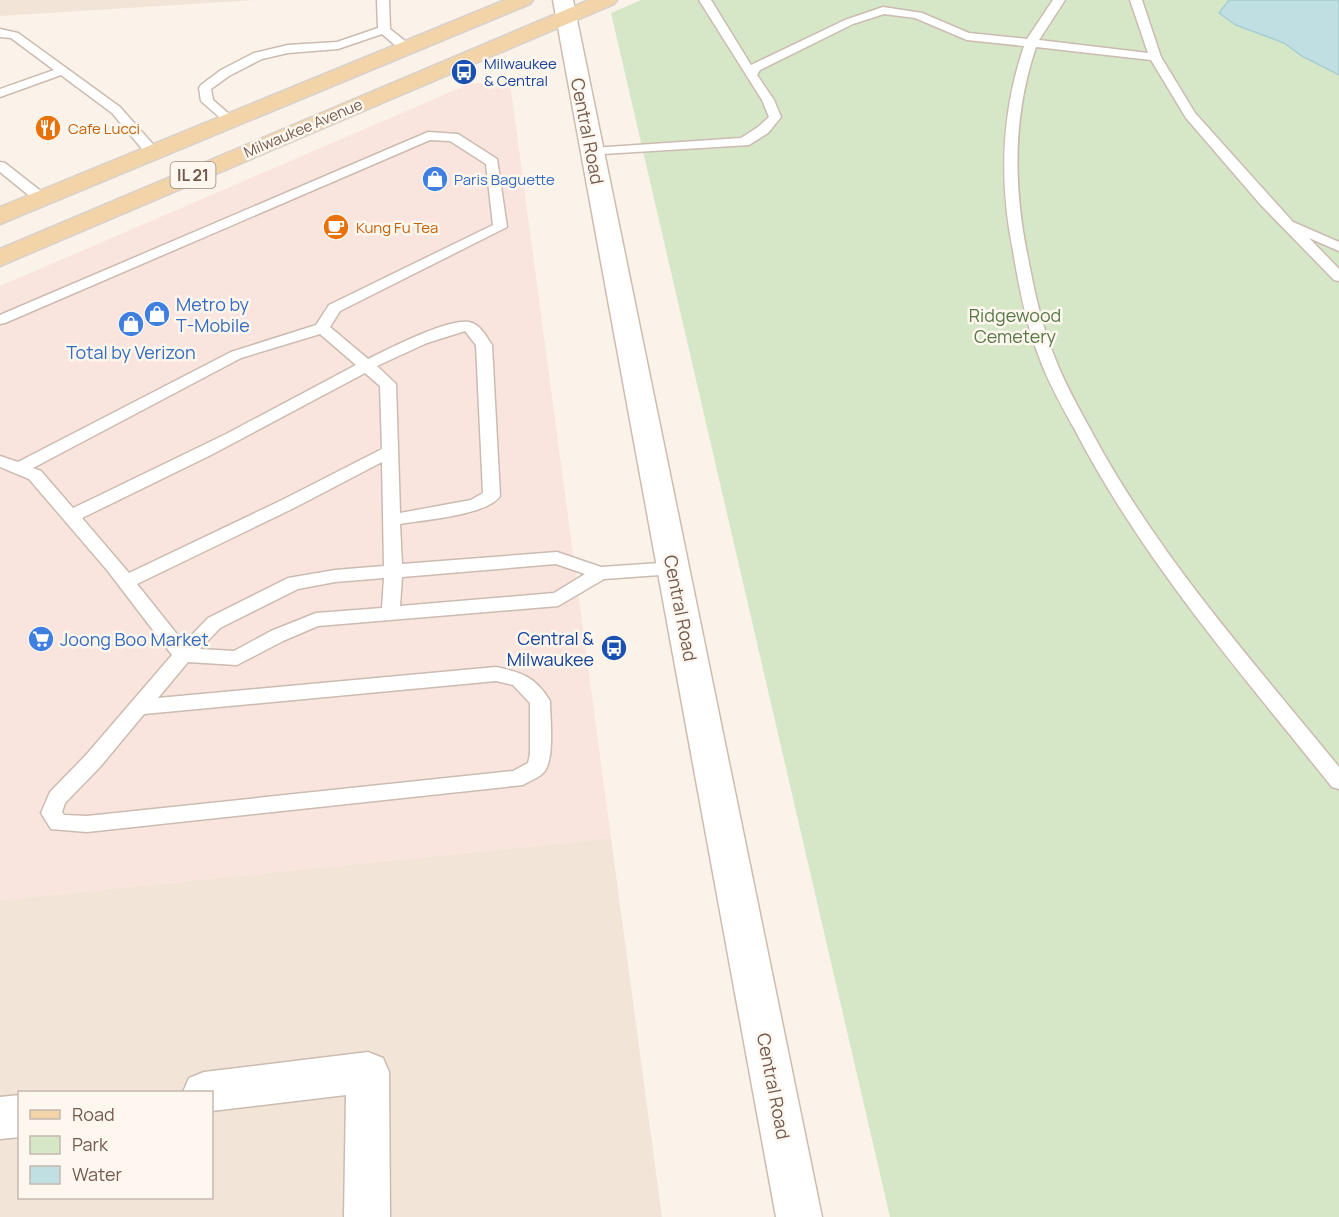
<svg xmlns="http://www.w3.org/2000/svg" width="1339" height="1217" viewBox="0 0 1339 1217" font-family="Manrope,sans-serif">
<rect width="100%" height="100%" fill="#fbf3e9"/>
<!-- residential -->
<g fill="#f2e5d8" fill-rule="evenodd">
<path d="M0 0H256L0 16Z"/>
<path d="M611 838 662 1217H0V900ZM20 1092H212V1198H20Z"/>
</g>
<!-- commercial -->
<path fill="#fae5de" d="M510 82 611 838 0 900V286L469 84Z"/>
<!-- green -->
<path fill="#d6e7c8" d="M641 0H1339V1217H890L611 13Z"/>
<!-- water -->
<path fill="#bfdfe3" stroke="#a6ced3" stroke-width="1.5" d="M1229 0H1339V75L1302 56 1284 43 1236 25 1219 13Z"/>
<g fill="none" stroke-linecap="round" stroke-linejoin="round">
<!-- service casing -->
<g stroke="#ccbbb0" stroke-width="3">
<g id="service">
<path d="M377 0H389L390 29 410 45V51H402L382 34 338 49 288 53 262 59 229 76 211 89 213 100 237 121 231 125 227 124 201 101 199 88 201 85 221 70 254 53 288 45 337 42 378 28Z"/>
<path d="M699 0H711L751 65 845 20 883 7 922 13 969 33 1027 39 1053 0H1065L1039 40 1148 53 1130 0H1142L1161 57 1195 113 1293 222 1339 242V251L1309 238 1339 269V281L1334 280 1260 204 1186 118 1151 60 1036 47C1013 115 1013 183 1027 253 1034 289 1041 325 1055 358 1064 382 1077 405 1089 427 1155 552 1250 658 1339 767V789L1332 787C1240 672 1143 561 1075 430 1062 407 1048 382 1039 357 1026 323 1019 287 1013 251 999 181 1001 114 1024 46L967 40 915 18 884 14 853 24 760 70 757 75 774 100 781 117 768 133 749 145 587 155 586 152 592 148 741 138 758 127 769 117 762 100Z"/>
<path d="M0 29 18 33 120 107 158 150 159 153 158 156H148L112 113 61 75 0 97V89L54 70 11 38 0 37Z"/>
<path d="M428 132 458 134 497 159 507 227 340 311 330 327 368 359C388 349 448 318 469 322 480 324 486 336 492 345L500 496C488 515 423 520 400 524L402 564 557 552 601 567 674 562 680 564 683 568 680 572 674 574 604 579 558 606 318 626 283 641 237 665 188 662 158 698 496 667C521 672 536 677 550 701 550 718 555 759 544 772 539 778 529 781 523 785L87 832 51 829 41 813 50 792 86 755 172 655 107 570 29 479 0 467V456L18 462 231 352 316 325 329 305 493 225 486 164 450 141 430 140 5 323 0 324V315ZM465 331 476 345 483 493 471 500 400 513 396 384 377 366 427 343ZM320 334 356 365 226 434 92 499 73 508 41 471 33 468 241 358ZM365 373 380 386 382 449 282 500 129 573 82 518 211 455ZM382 462 384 566 335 570 288 578 208 618 184 643 137 584 294 508ZM556 564 585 574 554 593 400 606 402 577ZM384 578 382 608 316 613 271 631 234 651 200 649 220 628 298 589 335 582ZM496 681 513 685 530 703V754L528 763 513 771 87 816 64 815 62 812 65 803 100 767 144 714Z"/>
<path d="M0 162 5 163 47 196 49 199 47 202H37L0 172Z"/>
</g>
</g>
<!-- minor casing -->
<g stroke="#ccbbb0" stroke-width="3">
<g id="minor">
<path d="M368 1052 383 1058 389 1072 390 1217H344L346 1095 212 1111V1092H183L189 1078 204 1072Z"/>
<path d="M20 1095V1137L0 1139V1097Z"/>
</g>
</g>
<!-- secondary casing -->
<g stroke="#cebbae" stroke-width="3">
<path id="secondary" d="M553 0H573L822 1217H776Z"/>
</g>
<!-- primary casing -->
<g stroke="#d8d1ce" stroke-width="3">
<g id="primary">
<path d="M505 0H533L530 4 0 224V207Z"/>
<path d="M589 0H617L614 4 0 266V249Z"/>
</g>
</g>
<!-- service -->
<use href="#service" fill="#fff" fill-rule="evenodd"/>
<!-- minor -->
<use href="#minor" fill="#fff" fill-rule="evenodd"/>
<!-- secondary -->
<use href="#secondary" fill="#fff" fill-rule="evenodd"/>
<!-- primary -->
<use href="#primary" fill="#f2d4a8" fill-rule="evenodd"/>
</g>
<!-- icons -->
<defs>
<g id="bus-disc" transform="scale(1.35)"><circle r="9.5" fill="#1a4fb4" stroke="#fdf7ef"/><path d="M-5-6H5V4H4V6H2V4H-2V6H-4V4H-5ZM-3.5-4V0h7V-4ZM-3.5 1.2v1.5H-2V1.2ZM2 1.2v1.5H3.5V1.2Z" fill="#fff"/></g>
<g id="restaurant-disc" transform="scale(1.35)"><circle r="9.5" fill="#e8710a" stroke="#fdf7ef"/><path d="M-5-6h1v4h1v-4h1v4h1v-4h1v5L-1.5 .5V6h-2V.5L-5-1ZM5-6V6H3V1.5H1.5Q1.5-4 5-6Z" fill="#fff"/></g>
<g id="shop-disc" transform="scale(1.35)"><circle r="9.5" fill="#3f7fe0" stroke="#fdf7ef"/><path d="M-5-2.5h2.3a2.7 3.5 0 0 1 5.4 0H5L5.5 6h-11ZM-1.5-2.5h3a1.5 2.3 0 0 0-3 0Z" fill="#fff"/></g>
<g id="cafe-disc" transform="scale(1.35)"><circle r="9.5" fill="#e8710a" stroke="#fdf7ef"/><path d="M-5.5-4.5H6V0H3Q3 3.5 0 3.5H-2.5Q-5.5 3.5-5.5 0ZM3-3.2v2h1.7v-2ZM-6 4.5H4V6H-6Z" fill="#fff"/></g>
<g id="supermarket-disc" transform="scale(1.35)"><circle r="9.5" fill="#3f7fe0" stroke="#fdf7ef"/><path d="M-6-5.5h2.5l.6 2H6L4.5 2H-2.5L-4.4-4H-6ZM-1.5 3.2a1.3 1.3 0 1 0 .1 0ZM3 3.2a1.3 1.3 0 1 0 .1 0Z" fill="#fff"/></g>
</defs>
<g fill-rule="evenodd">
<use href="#bus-disc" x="464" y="72"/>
<use href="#restaurant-disc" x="48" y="128"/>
<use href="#shop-disc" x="435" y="179"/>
<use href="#cafe-disc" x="336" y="227"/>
<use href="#shop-disc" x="157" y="314"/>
<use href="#shop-disc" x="131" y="324"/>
<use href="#supermarket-disc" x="41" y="639"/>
<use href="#bus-disc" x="614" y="648"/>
</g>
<g text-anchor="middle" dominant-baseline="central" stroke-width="5" stroke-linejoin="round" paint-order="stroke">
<!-- far-transit labels -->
<g font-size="15" fill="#164399" stroke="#fdf7ef" text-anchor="start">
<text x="484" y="63">Milwaukee<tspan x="484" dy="17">&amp; Central</tspan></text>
</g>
<!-- far-food labels -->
<g font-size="15" fill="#c56008" stroke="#fdf7ef" text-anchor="start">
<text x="68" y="128">Cafe Lucci</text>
<text x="356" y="227">Kung Fu Tea</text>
</g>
<!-- far-street labels -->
<g font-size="15" fill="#735a4f" stroke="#fdf7ef">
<text transform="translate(303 128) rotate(-23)">Milwaukee Avenue</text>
</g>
<!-- far-shop labels -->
<g font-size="15" fill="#366cbe" stroke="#fdf7ef" text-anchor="start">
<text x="454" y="179">Paris Baguette</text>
</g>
<!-- shield labels -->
<rect fill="#fdf7ef" stroke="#9c897f" stroke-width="1.5" x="170.5" y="162" width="45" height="26" rx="4.5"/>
<g font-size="16" font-weight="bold" fill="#735a4f">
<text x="193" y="175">IL 21</text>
</g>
<!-- street labels -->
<g font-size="18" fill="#735a4f" stroke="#fdf7ef">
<text transform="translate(588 131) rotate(79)">Central Road</text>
<text transform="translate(681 608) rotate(79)">Central Road</text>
<text transform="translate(774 1086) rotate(79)">Central Road</text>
</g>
<!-- shop labels -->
<g font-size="18" fill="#366cbe" stroke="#fdf7ef" text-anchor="start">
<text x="176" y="304">Metro by<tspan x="176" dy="21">T-Mobile</tspan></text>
<text x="131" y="352" text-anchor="middle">Total by Verizon</text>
<text x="60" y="639">Joong Boo Market</text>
</g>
<!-- park labels -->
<g font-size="18" fill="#587848" stroke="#fdf7ef">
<text x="1015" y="315">Ridgewood<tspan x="1015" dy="21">Cemetery</tspan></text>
</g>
<!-- transit labels -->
<g font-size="18" fill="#164399" stroke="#fdf7ef" text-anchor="end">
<text x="594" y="638">Central &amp;<tspan x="594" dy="21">Milwaukee</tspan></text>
</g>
</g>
<!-- legend -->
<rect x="18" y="1091" width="195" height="108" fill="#fdf7ef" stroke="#c6b8af" stroke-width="1.5"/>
<rect x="30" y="1110" width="30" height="9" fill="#f2d4a8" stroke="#c6b8af" stroke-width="1.5"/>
<text x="72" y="1121" font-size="18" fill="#735a4f">Road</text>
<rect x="30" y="1136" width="30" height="18" fill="#d6e7c8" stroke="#c6b8af" stroke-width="1.5"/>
<text x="72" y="1151" font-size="18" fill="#735a4f">Park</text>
<rect x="30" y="1166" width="30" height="18" fill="#bfdfe3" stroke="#c6b8af" stroke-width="1.5"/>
<text x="72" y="1181" font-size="18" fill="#735a4f">Water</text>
</svg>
